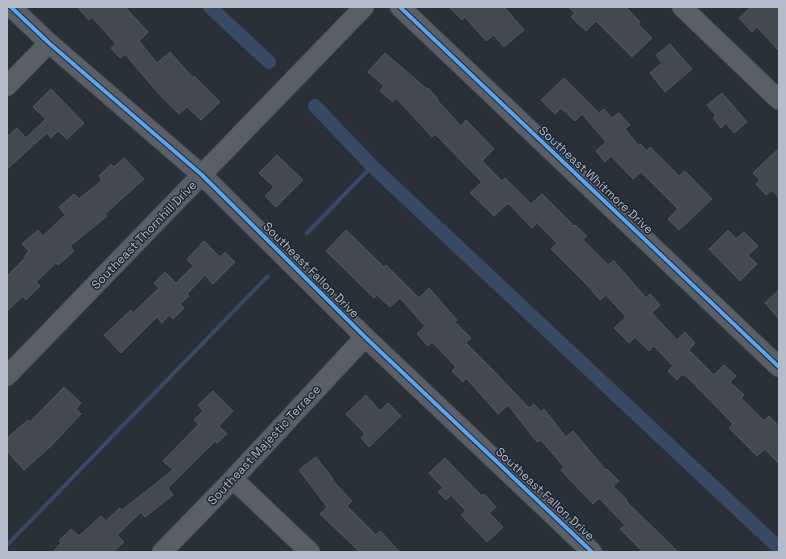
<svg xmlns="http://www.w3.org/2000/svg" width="786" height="559" viewBox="0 0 786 559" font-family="'Space Grotesk',sans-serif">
<rect width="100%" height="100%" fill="#2a3038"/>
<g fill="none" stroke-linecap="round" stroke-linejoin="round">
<!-- stream -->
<g stroke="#384963" stroke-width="4">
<path d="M307 233 372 166"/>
<path d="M7 545 268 276"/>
</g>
<!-- canal -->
<g stroke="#384963" stroke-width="14">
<path d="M210 7 269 62"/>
<path d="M315 106 372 166 779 548"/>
</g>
</g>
<!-- building -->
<g fill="#444950" stroke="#52575f">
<path d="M77 7H125L148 32 139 41 157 63 170 52 193 78 194 76 220 102 201 120 187 107 179 114 158 93 125 54 120 58 111 48 116 44 92 17 89 20Z"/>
<path d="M449 7H504L524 30 504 47 494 35 486 41 465 17 462 20Z"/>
<path d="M568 7H626L640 22 638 24 652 38 632 57 596 21 586 31 571 17 575 13Z"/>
<path d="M751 7H779V51L757 27 752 32 739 18Z"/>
<path d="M670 44 692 69 665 92 650 73 662 63 656 55Z"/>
<path d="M385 53 427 89 428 88 438 99 437 100 461 126 466 120 494 149 482 161 502 181 505 178 531 204 542 194 574 226 575 225 587 236 583 240 608 265 614 261 646 298 650 294 660 305 652 313 677 340 685 332 695 343 689 350 714 375 724 365 736 376 730 382 744 395 741 398 764 421 769 416 779 426V464L765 449 757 456 729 428 733 424 688 378 682 374 677 380 668 371 673 366 654 346 649 351 635 337 629 343 614 328 626 317 606 295 600 300 587 285 551 249 557 243 537 223 532 228 508 203 494 216 470 193 482 182 435 134 432 137 396 98 393 102 380 91 384 86 368 72Z"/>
<path d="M564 78 599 113 604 109 612 118 619 113 630 125 625 129 639 146 640 144 647 151 650 147 679 176 685 171 712 199 679 230 668 219 678 209 641 172 633 179 611 156 605 162 596 151 606 142 582 114 575 121 561 108 555 114 541 100Z"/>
<path d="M51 89 84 123 67 139 58 131 51 138 47 133 7 169V137L17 128 26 138 46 119 33 107Z"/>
<path d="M722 93 747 122 734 133 726 123 721 128 713 118 716 116 707 105Z"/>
<path d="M779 148V198L772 190 766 195 756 184 760 180 753 173Z"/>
<path d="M277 155 303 180 276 207 265 196 274 187 259 173Z"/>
<path d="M124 158 144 179 105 214 107 216 70 246 74 251 58 265 56 263 36 282 40 286 26 300 23 296 7 311V276L26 257 25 256 29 251 22 244 38 230 43 236 65 215 59 207 74 194 79 199 102 180 99 176 111 164 114 167Z"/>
<path d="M346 230 384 267 386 265 419 298 429 288 457 320 455 322 471 338 466 343 494 371 529 408 534 404 541 412 544 409 566 437 573 431 606 470 607 469 619 481 613 486 627 500 626 501 678 552H643L620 529 625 525 599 498 593 504 571 481 561 470 564 467 541 440 537 442 508 405 498 414 466 378 463 382 452 371 456 367 432 342 428 346 417 334 425 326 400 298 390 307 377 295 374 298 326 251Z"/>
<path d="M728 230 736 239 744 232 758 246 748 255 757 264 740 281 709 249Z"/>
<path d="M204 241 220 257 225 252 235 262 213 284 205 275 187 294 189 296 180 304 184 308 173 319 169 315 162 323 157 317 121 353 104 335 131 310 133 313 159 288 154 283 165 272 176 283 193 266 187 259Z"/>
<path d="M779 290V319L765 303Z"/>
<path d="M64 387 81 403 76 409 81 414 51 446 24 470 7 451V438L28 420 30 422Z"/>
<path d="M213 391 233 411 219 426 227 434 217 443 215 441 168 488 173 495 145 517 141 512 117 535 124 542 113 552H53L61 543 59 541 71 529 79 536 101 516 106 521 120 508 122 510 173 470 163 461 199 424 194 420 203 411 198 405Z"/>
<path d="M366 395 380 411 388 403 401 416 369 447 361 438 365 434 346 414Z"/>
<path d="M316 457 333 479 332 480 352 501 347 506 376 535 380 531 400 552H360L320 514 327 507 299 470Z"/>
<path d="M445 458 482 496 484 494 496 507 489 513 503 527 487 542 461 515 466 511 451 495 446 500 438 492 443 488 429 473Z"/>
</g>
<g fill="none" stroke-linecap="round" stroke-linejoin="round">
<!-- minor casing -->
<g stroke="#484c53" stroke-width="21">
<g id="minor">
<path d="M11 7 49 43 202 175 365 337 592 552"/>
<path d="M400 7 779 367"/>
<path d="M682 7 779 100"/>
<path d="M7 86 49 43"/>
<path d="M7 376 364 7"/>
<path d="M233 479 310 552"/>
<path d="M162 552 233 479 365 337"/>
</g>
</g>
<!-- minor -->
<use href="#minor" stroke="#5a5e66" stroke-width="19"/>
<!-- cycleway casing -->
<g stroke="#1d2633" stroke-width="6">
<g id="cycleway">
<path d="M11 7 49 43 202 175 365 337 592 552"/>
<path d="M400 7 779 367"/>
</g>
</g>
<!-- cycleway -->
<use href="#cycleway" stroke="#60a3ed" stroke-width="4"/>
</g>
<g text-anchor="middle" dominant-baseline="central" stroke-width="3" stroke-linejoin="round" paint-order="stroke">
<!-- street labels -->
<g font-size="12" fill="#b4bcc9" stroke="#1d2633">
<text transform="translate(596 180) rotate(43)">Southeast Whitmore Drive</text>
<text transform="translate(144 235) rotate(-46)">Southeast Thornhill Drive</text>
<text transform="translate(311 270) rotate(45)">Southeast Fallon Drive</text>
<text transform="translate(264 445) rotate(-47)">Southeast Majestic Terrace</text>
<text transform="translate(545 494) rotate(43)">Southeast Fallon Drive</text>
</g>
</g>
<!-- border -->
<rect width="786" height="559" fill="none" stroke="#b4bcc9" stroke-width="16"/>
</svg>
